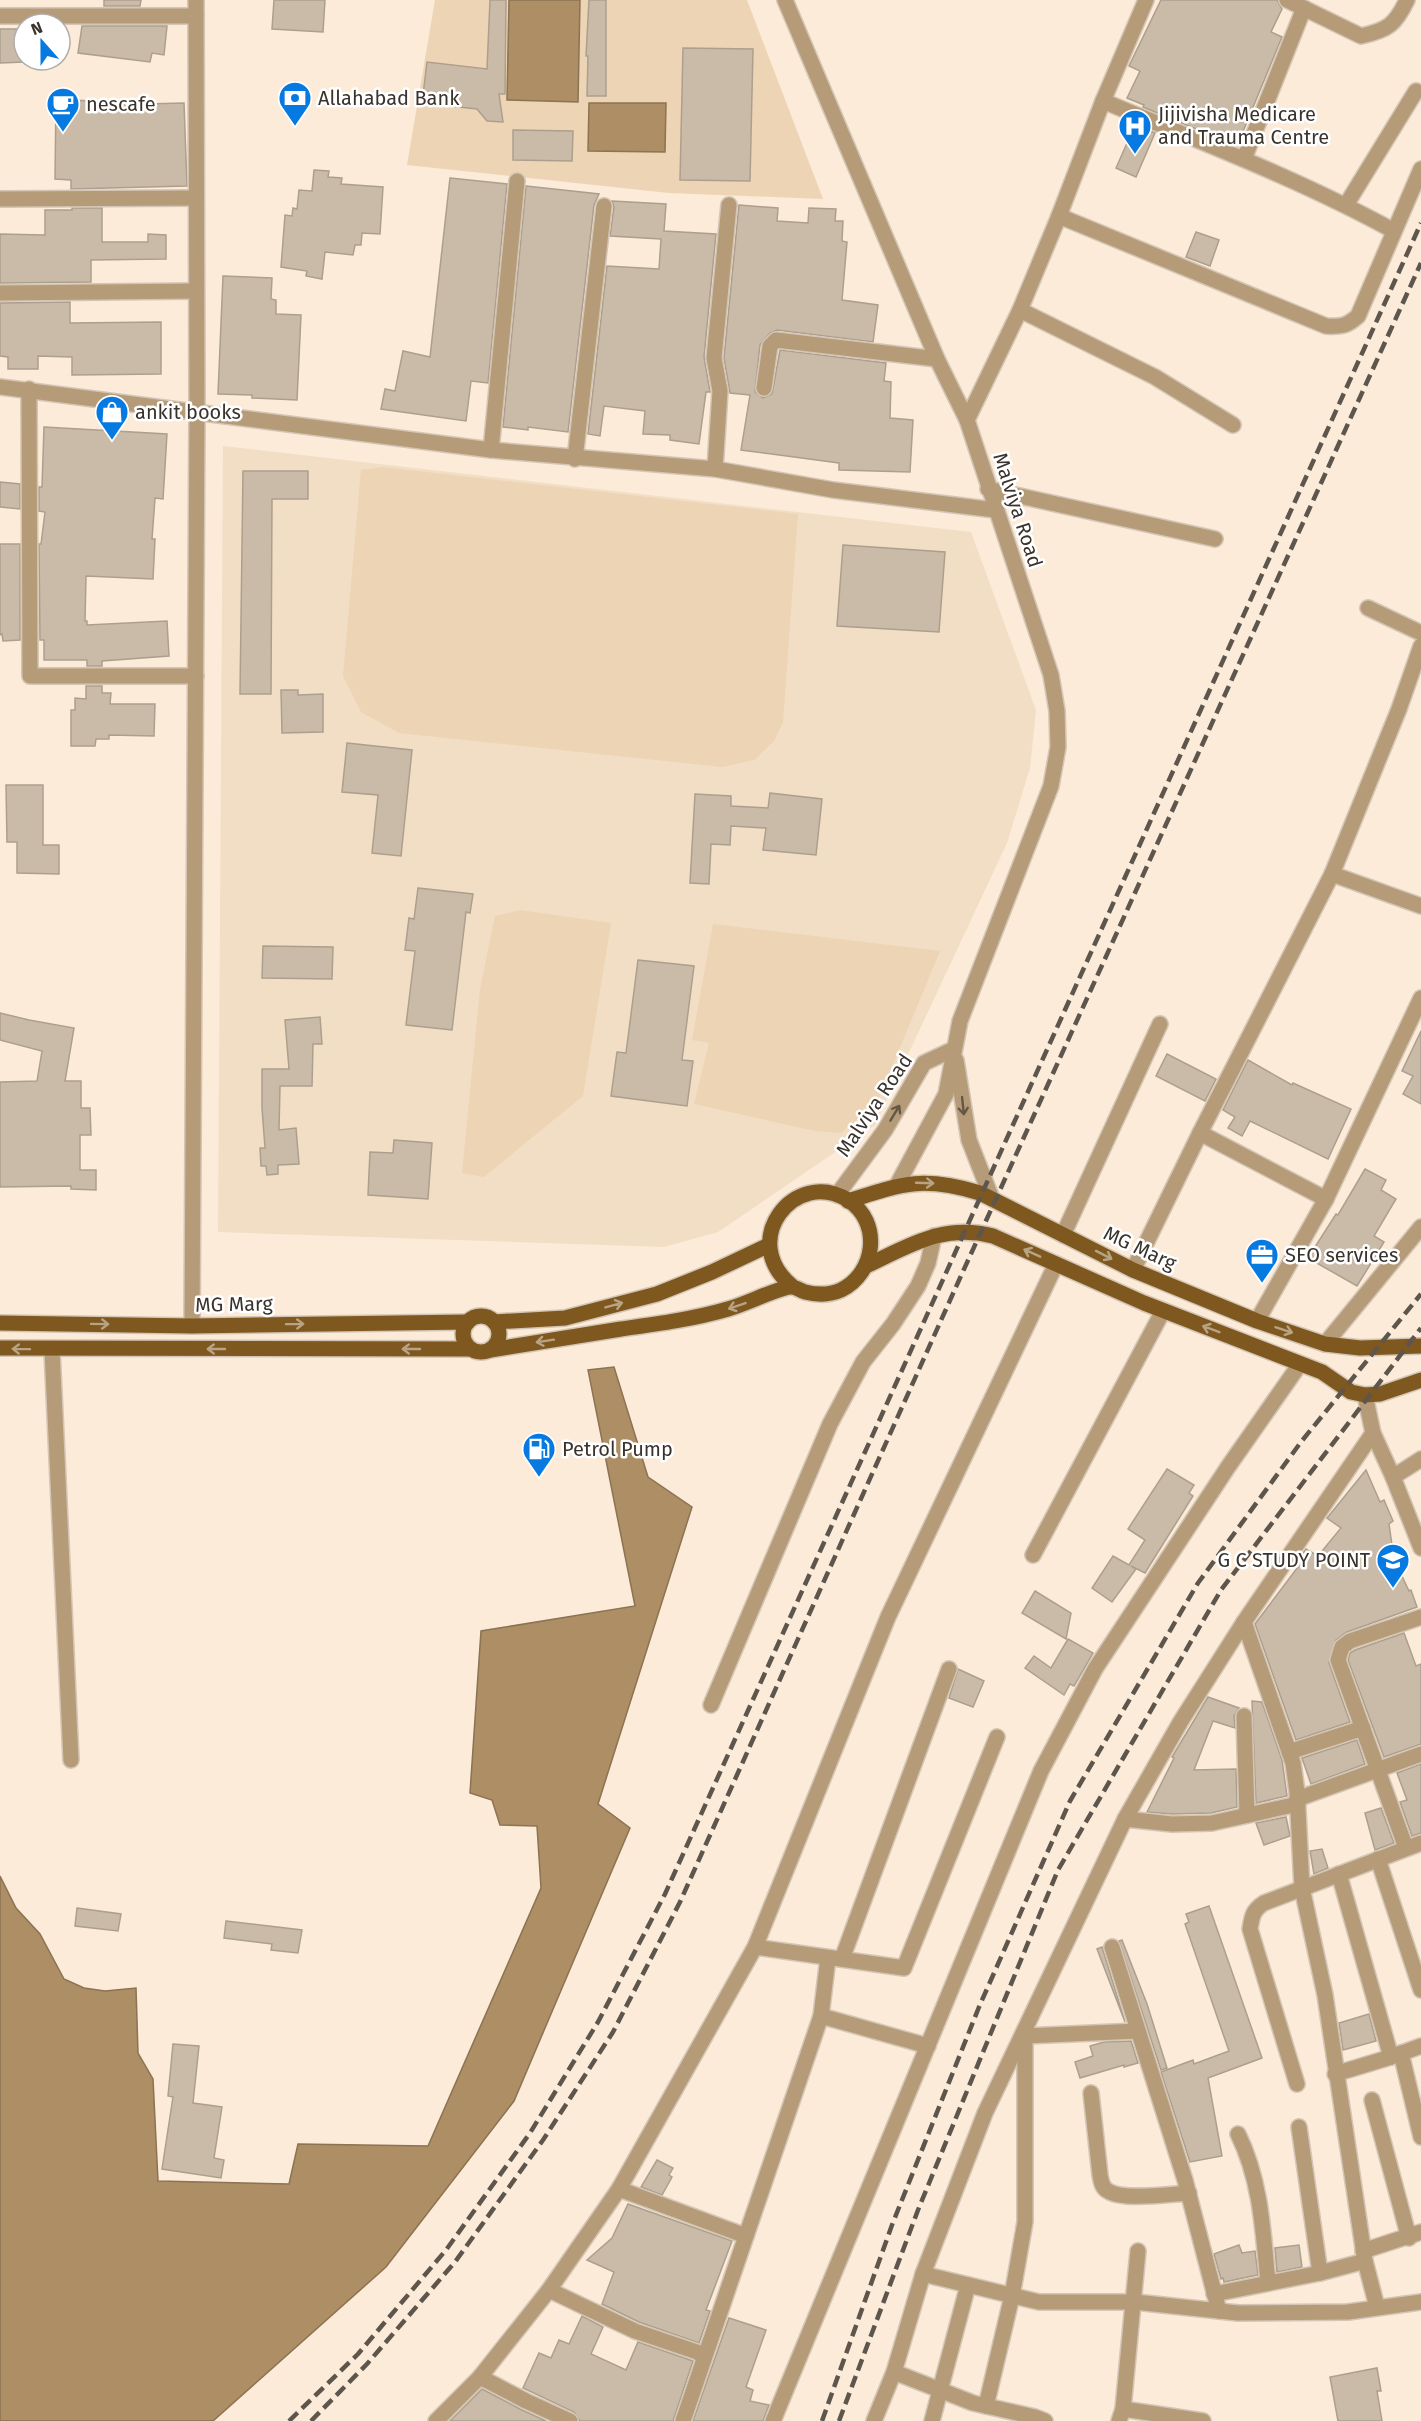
<svg xmlns="http://www.w3.org/2000/svg" width="1421" height="2421" viewBox="0 0 1421 2421" font-family="'Fira Sans',sans-serif">
<rect width="100%" height="100%" fill="#fbebd8"/>
<!-- built -->
<path fill="#f1dec5" d="M223 446 971 532 1036 710 1030 768 1007 843 875 1125 718 1232 664 1247 218 1232Z"/>
<!-- green -->
<g fill="#edd4b4">
<path d="M435 0H747L823 199 669 193 407 165Z"/>
<path d="M382 467 798 514 783 722 774 741 754 760 722 767 399 733 361 712 343 676 361 470Z"/>
<path d="M520 910 611 923 583 1096 484 1177 462 1173 480 989 495 916Z"/>
<path d="M713 924 940 951 877 1103 841 1133 815 1131 694 1104 709 1043 692 1040Z"/>
</g>
<!-- water -->
<g fill="#ae8e64" stroke="#8b7353" stroke-width="1.5">
<path d="M509 0H580L578 102 507 100Z"/>
<path d="M589 103H666L665 152 588 151Z"/>
<path d="M614 1367 648 1477 692 1507 598 1804 630 1828 514 2101 386 2267 213 2421H0V1876L16 1908 40 1934 64 1979 84 1988 105 1991 136 1988 138 2053 153 2079 158 2181 289 2184 298 2144 428 2146 541 1888 537 1826 500 1825 492 1800 470 1793 481 1631 635 1606 588 1370Z"/>
</g>
<!-- building -->
<g fill="#cabba9" stroke="#ad9f8d" stroke-width="1.5">
<path d="M104 0H141L140 6H104Z"/>
<path d="M274 0H325L323 32 272 29Z"/>
<path d="M490 0H506L505 94H499L503 122 487 121 477 109 422 103 427 62 487 69Z"/>
<path d="M589 0H606V96H587L588 56H586Z"/>
<path d="M1161 0H1277L1282 9 1271 32 1282 37 1237 146 1143 107 1144 105 1127 98 1140 71 1129 66Z"/>
<path d="M82 26H167L164 55 152 53 150 62 78 53Z"/>
<path d="M0 29H24V62L0 63Z"/>
<path d="M683 48 753 49 750 181 680 180Z"/>
<path d="M56 100 105 101V105L184 103 187 186 71 189V180L55 179Z"/>
<path d="M1135 125 1155 133 1136 177 1116 168Z"/>
<path d="M513 130 573 131 572 161 513 160Z"/>
<path d="M314 170 329 171 328 177 342 178 341 184 383 187 380 234 362 233 361 245H355L353 255 325 252 322 279 306 276 307 271 281 267 285 215 292 216 293 208 297 209 299 190 312 191Z"/>
<path d="M450 178 507 184 488 383 471 381 466 421 381 409 385 389 395 391 403 351 430 357Z"/>
<path d="M526 186 599 194 594 205 568 432 528 427V430L503 427Z"/>
<path d="M612 201 666 204 664 231 716 234 704 357 710 392H706L699 444 670 440V435L643 434 645 411 604 406 600 436 588 434 607 266 659 269 661 239 610 236 614 207Z"/>
<path d="M739 205 778 208 777 221 808 223 809 208 836 209 835 221H843L842 241 847 242 842 300 878 305 873 342 777 330 770 333 760 345 755 392 763 398 772 394 780 350 886 363 884 381 891 382 890 418 913 420 910 472 839 470V463L741 450 750 395 730 393 724 358Z"/>
<path d="M72 208H102V242H148V234L166 235V259L91 260V282L0 283V234L45 235V210H72Z"/>
<path d="M1196 232 1219 240 1210 266 1186 257Z"/>
<path d="M223 276 272 278 271 299 276 300V314L301 315 297 400 252 398V395L218 394Z"/>
<path d="M70 302V323L161 322V374L72 375V357L38 356V369H8V357L0 356V303Z"/>
<path d="M44 427 167 434 163 499 155 498 152 539H155L153 579 86 576 85 621H87V625L167 621 169 656 102 661V666H87V660H44V640H40L39 544H41L45 512 39 511V487H42Z"/>
<path d="M243 471H308V499H272L271 694H240Z"/>
<path d="M0 482 20 484V509L0 507Z"/>
<path d="M0 544H20V640L3 641 2 634 0 635Z"/>
<path d="M843 545 945 552 939 632 837 626Z"/>
<path d="M86 686H102V693H111L110 704H155L154 736 109 735V739H96L95 746H71V710H75V698L86 699Z"/>
<path d="M281 690H298V695L323 694V732L282 733Z"/>
<path d="M347 743 412 750 401 856 372 853 378 795 342 792Z"/>
<path d="M6 785H43V845H59V874L17 873V842H7Z"/>
<path d="M770 793 822 799 816 855 763 850 766 828 731 826 730 845 711 844 709 884 690 883 695 794 731 796V806L768 808Z"/>
<path d="M418 888 473 894 470 913 466 912 452 1030 406 1025 415 951 405 950 409 918 414 919Z"/>
<path d="M263 946 333 947 332 979 262 978Z"/>
<path d="M638 960 694 966 682 1060 693 1061 687 1106 611 1096 617 1052 626 1053Z"/>
<path d="M0 1013 29 1020 74 1028 65 1081H81V1108H90L91 1135H80V1170H96V1190L71 1189V1186L0 1187V1082L37 1081 42 1051 0 1040Z"/>
<path d="M320 1017 322 1044H313L312 1086H280L279 1130 296 1128 299 1164 278 1165V1174L267 1175 266 1166H261L260 1148H265L262 1108V1069H289L285 1020Z"/>
<path d="M1421 1031V1104L1403 1094 1413 1076 1402 1071Z"/>
<path d="M1167 1054 1216 1079 1205 1101 1156 1076Z"/>
<path d="M1248 1060 1292 1085 1293 1083 1351 1109 1328 1159 1250 1121 1242 1136 1228 1128 1235 1117 1223 1110Z"/>
<path d="M394 1140 432 1143 428 1199 368 1195 370 1152 393 1153Z"/>
<path d="M1365 1169 1386 1180 1381 1190 1396 1199 1374 1236 1384 1242 1357 1286 1308 1258 1336 1214 1338 1215Z"/>
<path d="M1167 1469 1194 1485 1189 1493 1193 1496 1145 1573 1131 1566 1136 1569 1112 1602 1092 1588 1113 1556 1129 1565 1145 1540 1128 1529Z"/>
<path d="M1366 1470 1380 1502 1384 1500 1393 1521 1389 1524 1392 1545 1395 1547 1392 1555 1409 1591 1411 1590 1417 1607 1347 1632 1336 1640 1329 1663 1350 1722 1296 1740 1255 1624 1298 1567 1295 1565 1306 1549 1318 1556 1341 1528 1327 1518Z"/>
<path d="M1035 1591 1071 1613 1066 1639 1022 1613Z"/>
<path d="M1404 1633 1416 1666 1421 1664V1744L1384 1757 1348 1660 1350 1653 1355 1650Z"/>
<path d="M1068 1639 1093 1653 1074 1686 1070 1684 1064 1695 1025 1668 1034 1656 1051 1668Z"/>
<path d="M958 1669 984 1681 973 1707 949 1698Z"/>
<path d="M1208 1697 1239 1708 1234 1716 1235 1728 1213 1721 1194 1770 1236 1769 1237 1807 1211 1813 1172 1814 1147 1812 1174 1758 1172 1757Z"/>
<path d="M1252 1701 1262 1702 1282 1760 1287 1796 1256 1803Z"/>
<path d="M1357 1740 1365 1764 1311 1784 1302 1758Z"/>
<path d="M1421 1764V1833L1412 1836 1400 1802 1407 1800 1397 1773Z"/>
<path d="M1381 1808 1394 1843 1375 1850 1365 1813Z"/>
<path d="M1286 1817 1290 1836 1264 1845 1256 1823Z"/>
<path d="M1322 1849 1328 1868 1314 1874 1310 1851Z"/>
<path d="M1209 1906 1262 2058 1208 2078 1222 2156 1190 2162 1161 2072 1193 2060 1194 2064 1229 2051 1185 1924 1189 1922 1186 1914Z"/>
<path d="M77 1908 121 1914 118 1931 75 1926Z"/>
<path d="M226 1921 302 1930 298 1953 271 1950 272 1944 224 1938Z"/>
<path d="M1122 1940 1147 2004 1167 2068 1161 2070 1119 1941Z"/>
<path d="M1102 1947 1103 1950 1125 2022 1097 1949Z"/>
<path d="M1369 2014 1376 2041 1343 2050 1339 2023Z"/>
<path d="M1131 2041 1138 2063 1124 2067V2065L1080 2078 1075 2062 1093 2056 1090 2046 1104 2042Z"/>
<path d="M173 2044 199 2046 193 2103 222 2107 214 2158 224 2160 221 2178 162 2169 173 2097 168 2096Z"/>
<path d="M657 2160 673 2168 669 2175 672 2177 662 2195 641 2187Z"/>
<path d="M628 2204 732 2241 706 2310 710 2311 699 2343 639 2322 602 2304 614 2272 587 2260 612 2238Z"/>
<path d="M1239 2245 1242 2253 1255 2251 1258 2275 1224 2282 1223 2278 1221 2279 1214 2254Z"/>
<path d="M1299 2245 1302 2267 1277 2272 1275 2248Z"/>
<path d="M582 2316 603 2327 591 2354 626 2370 638 2342 693 2361 673 2421H580L574 2412 523 2388 539 2353 551 2358 559 2340 569 2344Z"/>
<path d="M729 2318 766 2330 746 2387 753 2390 750 2401 769 2405 763 2421H693Z"/>
<path d="M1377 2368 1381 2391H1377L1382 2421H1338L1330 2377Z"/>
<path d="M482 2389 522 2410 546 2421H450Z"/>
</g>
<g fill="none" stroke-linecap="round" stroke-linejoin="round">
<!-- minor casing -->
<g stroke="#d4c6b6" stroke-width="18">
<g id="minor">
<path d="M785 0 937 359 967 420 1051 675 1057 711 1058 747 1051 786 960 1021 946 1094 897 1185"/>
<path d="M1287 0 1361 36C1388 30 1395 25 1407 0"/>
<path d="M0 16H196"/>
<path d="M1103 101C1201 142 1301 180 1394 231"/>
<path d="M1244 159 1304 8"/>
<path d="M0 199 196 198"/>
<path d="M1346 205 1416 91"/>
<path d="M1059 216 1326 326C1341 327 1347 326 1358 316L1421 169"/>
<path d="M0 293 196 291"/>
<path d="M1020 310 1155 377 1233 425"/>
<path d="M0 387 491 450 715 469 833 490 995 510"/>
<path d="M764 388 770 346 776 340 937 359"/>
<path d="M29 389 30 676H196"/>
<path d="M967 420 1020 310 1059 216 1103 101 1146 0"/>
<path d="M491 450 517 181"/>
<path d="M575 459 604 206"/>
<path d="M715 469 720 391 714 358 729 205"/>
<path d="M988 489 1215 539"/>
<path d="M1368 608 1421 633"/>
<path d="M1332 874 1421 906"/>
<path d="M956 1060 969 1140 992 1199"/>
<path d="M1200 1133 1326 1199"/>
<path d="M837 1195 885 1130 924 1063 954 1049"/>
<path d="M1063 1235 1160 1024"/>
<path d="M1133 1270 1200 1133 1332 874 1399 709 1421 646"/>
<path d="M1257 1321 1326 1199 1421 998"/>
<path d="M192 1326 197 412 196 0"/>
<path d="M1325 1344 1421 1227"/>
<path d="M52 1350 71 1760"/>
<path d="M1365 1395 1373 1433 1393 1477 1421 1548"/>
<path d="M1393 1477 1421 1459"/>
<path d="M1033 1555 1163 1311"/>
<path d="M1244 1622 1293 1763 1297 1792 1302 1888 1325 1995 1365 2261 1377 2307"/>
<path d="M711 1705 830 1424 863 1362 893 1324 918 1286 928 1263 934 1236"/>
<path d="M1244 1716 1247 1815"/>
<path d="M1289 1752 1363 1728"/>
<path d="M1297 1799 1421 1754"/>
<path d="M1125 1819 1172 1824 1212 1823 1298 1804"/>
<path d="M1406 1848 1338 1660 1342 1647 1350 1641 1421 1617"/>
<path d="M1378 1859 1421 1990"/>
<path d="M1339 1874 1391 2057 1421 2046"/>
<path d="M755 1947 904 1968 997 1737"/>
<path d="M1112 1947 1185 2180 1219 2311"/>
<path d="M842 1959 949 1669"/>
<path d="M821 2016 928 2046"/>
<path d="M1025 2036 1138 2031"/>
<path d="M1401 2053 1421 2137"/>
<path d="M1335 2074 1391 2057"/>
<path d="M1297 2084 1250 1929C1252 1916 1253 1910 1264 1903L1421 1843"/>
<path d="M1091 2093 1100 2175C1101 2181 1102 2188 1108 2191 1123 2201 1170 2194 1189 2193"/>
<path d="M1372 2100 1409 2238"/>
<path d="M1299 2127 1320 2273"/>
<path d="M1238 2134C1261 2181 1263 2231 1268 2283"/>
<path d="M619 2189 746 2236"/>
<path d="M1363 2251 1421 2232"/>
<path d="M923 2274 1039 2302H1135L1238 2313 1348 2312 1421 2302"/>
<path d="M549 2290 635 2331 697 2352 704 2357"/>
<path d="M1214 2294 1320 2273 1365 2261"/>
<path d="M894 2372 973 2403 1035 2417 1045 2421"/>
<path d="M480 2377 526 2401 570 2421"/>
<path d="M986 2406 1012 2296 1025 2222V2032"/>
<path d="M1123 2409 1203 2421"/>
<path d="M436 2421 480 2377 549 2290 619 2189 755 1947 888 1617 1056 1264"/>
<path d="M683 2421 821 2016 828 1958"/>
<path d="M773 2421 1041 1771 1095 1669 1228 1467 1300 1364"/>
<path d="M874 2421 894 2372 923 2274 985 2113 1125 1819 1181 1721 1244 1622 1373 1433"/>
<path d="M932 2421 968 2285"/>
<path d="M1119 2421 1123 2409 1138 2251"/>
</g>
</g>
<!-- major casing -->
<g stroke="#d4c6b6" stroke-width="18">
<g id="major">
<path d="M848 1201C904 1183 923 1176 980 1193L1133 1270 1257 1321 1325 1344 1360 1348 1421 1346"/>
<path d="M866 1266C909 1246 943 1223 993 1236L1144 1303 1322 1372 1351 1392 1365 1395 1380 1394 1421 1380"/>
<circle cx="481" cy="1334" r="18"/>
<path d="M494 1322 565 1318 657 1294 712 1272 769 1245"/>
<path d="M0 1323 192 1326 468 1322"/>
<path d="M0 1348 469 1349"/>
<path d="M490 1350C534 1343 578 1336 621 1329 657 1324 694 1319 728 1309 749 1303 768 1292 789 1287 795 1286 799 1290 805 1292 817 1295 830 1295 841 1290 876 1273 882 1222 848 1200 795 1167 737 1241 792 1286"/>
</g>
</g>
<!-- minor -->
<use href="#minor" stroke="#b69b78" stroke-width="15"/>
<!-- major -->
<use href="#major" stroke="#7e581f" stroke-width="15"/>
<!-- rail -->
<g stroke="#5e564c" stroke-width="4.5" stroke-dasharray="12 6" stroke-linecap="butt">
<path d="M289 2421 358 2354 446 2250 530 2133 598 2022 665 1894 1421 223"/>
<path d="M311 2421 367 2364 455 2262 543 2140 613 2032 680 1902 960 1278 1421 263"/>
<path d="M822 2421 892 2225 979 2007 1070 1801 1198 1583 1301 1442 1421 1294"/>
<path d="M839 2421 918 2210 1058 1870 1221 1590 1421 1328"/>
</g>
</g>
<!-- one-way arrows -->
<defs><path id="oneway-shaft" d="M-6 0H5M1.5-3L5.5 0L1.5 3" fill="none" stroke-width="1.6" stroke-linecap="round" stroke-linejoin="round" transform="scale(1.5)"/></defs>
<g stroke="#655747">
<use href="#oneway-shaft" transform="translate(963 1106) rotate(84)"/>
<use href="#oneway-shaft" transform="translate(895 1113) rotate(-59)"/>
</g>
<g stroke="#b8a384">
<use href="#oneway-shaft" transform="translate(925 1183) rotate(2)"/>
<use href="#oneway-shaft" transform="translate(1032 1253) rotate(-156)"/>
<use href="#oneway-shaft" transform="translate(1104 1255) rotate(27)"/>
<use href="#oneway-shaft" transform="translate(614 1305) rotate(-15)"/>
<use href="#oneway-shaft" transform="translate(737 1306) rotate(161)"/>
<use href="#oneway-shaft" transform="translate(100 1324) rotate(1)"/>
<use href="#oneway-shaft" transform="translate(295 1324) rotate(-1)"/>
<use href="#oneway-shaft" transform="translate(1211 1329) rotate(-159)"/>
<use href="#oneway-shaft" transform="translate(1284 1330) rotate(18)"/>
<use href="#oneway-shaft" transform="translate(545 1341) rotate(171)"/>
<use href="#oneway-shaft" transform="translate(21 1349) rotate(-179)"/>
<use href="#oneway-shaft" transform="translate(216 1349) rotate(180)"/>
<use href="#oneway-shaft" transform="translate(411 1349) rotate(180)"/>
</g>
<!-- icons -->
<defs>
<g id="bank-pin" transform="scale(1.725)"><path d="M0 17L-7.5 6A9.5 9.5 0 1 1 7.5 6Z" fill="#067ae1" stroke="#fff"/><path d="M-6-4H6V4H-6ZM0-2.3a2.3 2.3 0 1 0 0 4.6a2.3 2.3 0 1 0 0-4.6Z" fill="#fff"/></g>
<g id="cafe-pin" transform="scale(1.725)"><path d="M0 17L-7.5 6A9.5 9.5 0 1 1 7.5 6Z" fill="#067ae1" stroke="#fff"/><path d="M-5.5-4.5H6V0H3Q3 3.5 0 3.5H-2.5Q-5.5 3.5-5.5 0ZM3-3.2v2h1.7v-2ZM-6 4.5H4V6H-6Z" fill="#fff"/></g>
<g id="hospital-pin" transform="scale(1.725)"><path d="M0 17L-7.5 6A9.5 9.5 0 1 1 7.5 6Z" fill="#067ae1" stroke="#fff"/><path d="M-5-5h3v3.5h4V-5h3V5h-3V1.5h-4V5h-3Z" fill="#fff"/></g>
<g id="shop-pin" transform="scale(1.725)"><path d="M0 17L-7.5 6A9.5 9.5 0 1 1 7.5 6Z" fill="#067ae1" stroke="#fff"/><path d="M-5-2.5h2.3a2.7 3.5 0 0 1 5.4 0H5L5.5 6h-11ZM-1.5-2.5h3a1.5 2.3 0 0 0-3 0Z" fill="#fff"/></g>
<g id="office-pin" transform="scale(1.725)"><path d="M0 17L-7.5 6A9.5 9.5 0 1 1 7.5 6Z" fill="#067ae1" stroke="#fff"/><path d="M-6-3h4V-5.5h4V-3h4V5H-6ZM-1-4.5V-3h2v-1.5ZM-6 0V1H6V0Z" fill="#fff"/></g>
<g id="fuel-pin" transform="scale(1.725)"><path d="M0 17L-7.5 6A9.5 9.5 0 1 1 7.5 6Z" fill="#067ae1" stroke="#fff"/><path d="M-5.5-6h7V0h2V4h1.3V-2.5L3-4.5l.8-.8L6-3V5H2.5V1h-1V6h-7ZM-4.2-4.7v3.2H.2V-4.7Z" fill="#fff"/></g>
<g id="school-pin" transform="scale(1.725)"><path d="M0 17L-7.5 6A9.5 9.5 0 1 1 7.5 6Z" fill="#067ae1" stroke="#fff"/><path d="M0-5L7-2L0 1L-7-2ZM-4 1L0 2.5L4 1V4Q0 6-4 4Z" fill="#fff"/></g>
</defs>
<g fill-rule="evenodd">
<use href="#bank-pin" x="295" y="98"/>
<use href="#cafe-pin" x="63" y="104"/>
<use href="#hospital-pin" x="1135" y="126"/>
<use href="#shop-pin" x="112" y="412"/>
<use href="#office-pin" x="1262" y="1255"/>
<use href="#fuel-pin" x="539" y="1449"/>
<use href="#school-pin" x="1393" y="1560"/>
</g>
<g text-anchor="middle" dominant-baseline="central" stroke-width="5" stroke-linejoin="round" paint-order="stroke">
<!-- poi labels -->
<g font-size="20" fill="#39332c" stroke="#fff" text-anchor="start">
<text x="318" y="98">Allahabad Bank</text>
<text x="86" y="104">nescafe</text>
<text x="1158" y="114">Jijivisha Medicare<tspan x="1158" dy="23">and Trauma Centre</tspan></text>
<text x="135" y="412">ankit books</text>
<text x="1285" y="1255">SEO services</text>
<text x="562" y="1449">Petrol Pump</text>
<text x="1370" y="1560" text-anchor="end">G C STUDY POINT</text>
</g>
<!-- street labels -->
<g font-size="20" fill="#39332c" stroke="#fff">
<text transform="translate(1018 510) rotate(72)">Malviya Road</text>
<text transform="translate(874 1105) rotate(-56)">Malviya Road</text>
<text transform="translate(1140 1248) rotate(25)">MG Marg</text>
<text transform="translate(234 1304) rotate(-1)">MG Marg</text>
</g>
</g>
<!-- north arrow -->
<g transform="translate(42 42) rotate(339)"><circle r="28" fill="#ffffff" stroke="#b0adab" stroke-width="1.5"/>
<path d="M0-4.5L10 22L0 15L-10 22Z" fill="#067ae1"/>
<text y="-9" font-size="16" font-weight="bold" text-anchor="middle" fill="#39332c">N</text>
</g>
</svg>
